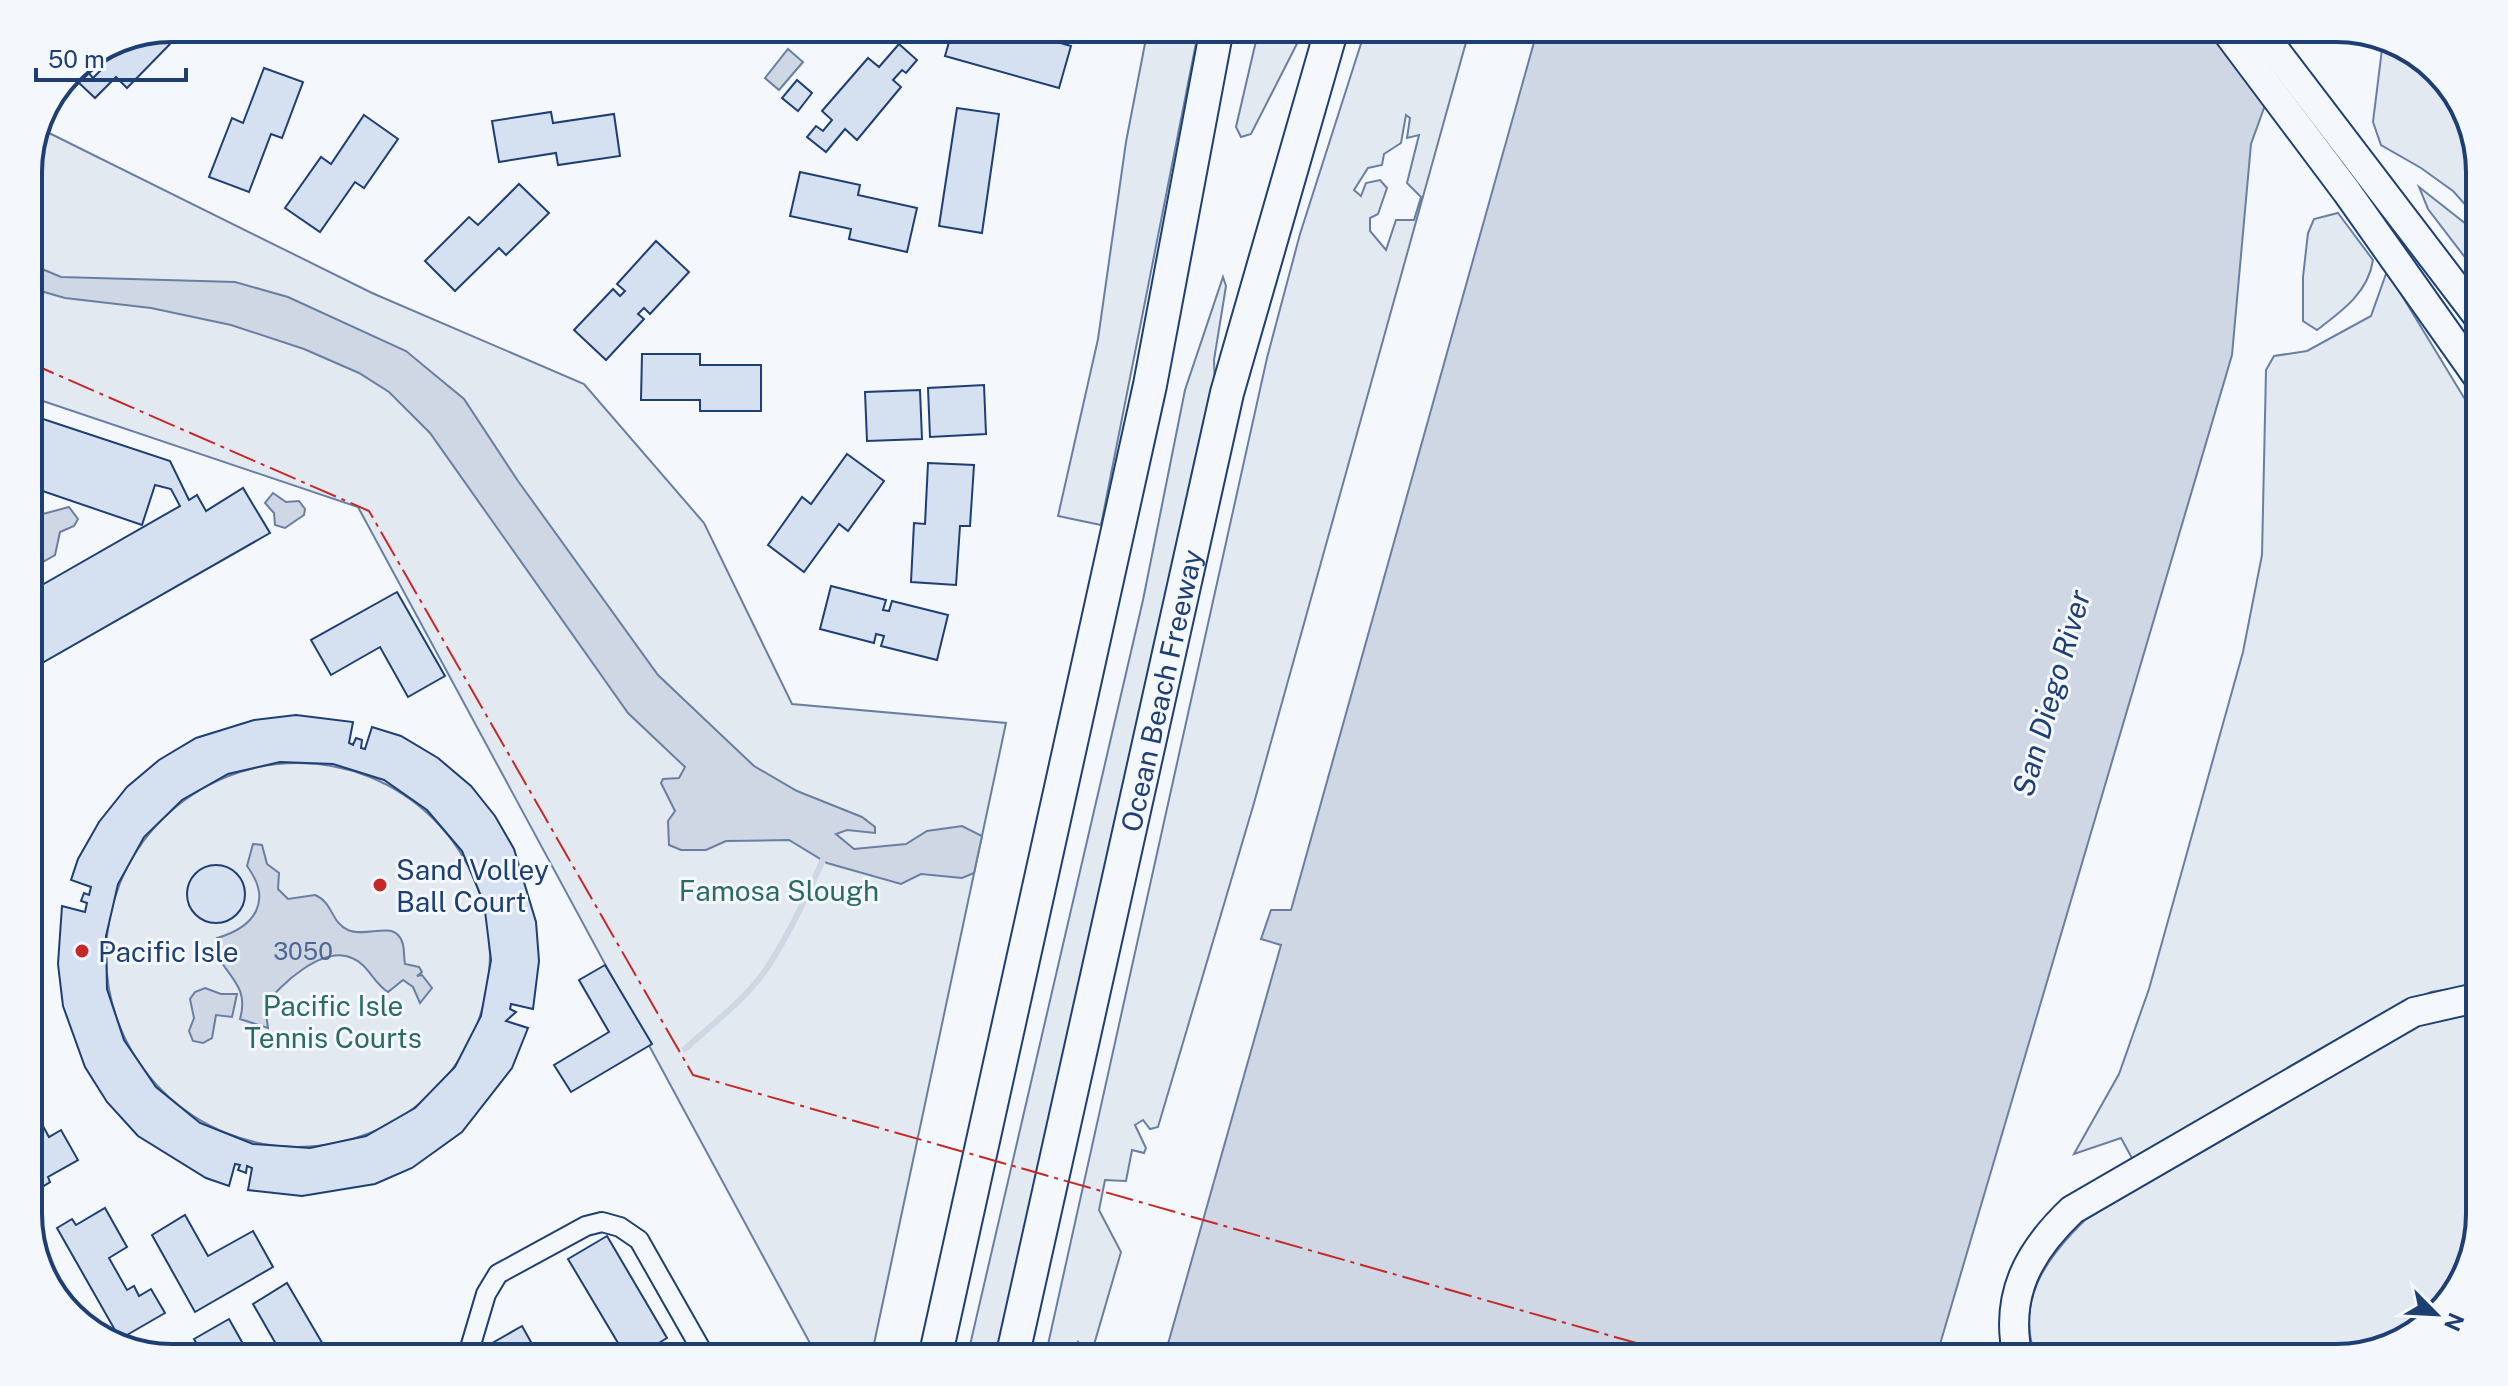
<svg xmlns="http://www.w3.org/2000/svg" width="2508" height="1386" viewBox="0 0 2508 1386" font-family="'Public Sans',sans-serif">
<rect width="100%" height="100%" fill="#f4f7fb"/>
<!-- green -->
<g fill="#e3e9f0" stroke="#687fa3" stroke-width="2" fill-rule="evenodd">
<path d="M1148 28H1199L1101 525 1058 516 1098 339 1126 142Z"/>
<path d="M1259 28H1305L1251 134 1241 137 1236 127Z"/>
<path d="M1366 28H1470L1254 803 1158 1127 1150 1129 1143 1120 1135 1125 1146 1148 1144 1153 1132 1150 1126 1181 1105 1180 1099 1210 1121 1252 1091 1355 1078 1342 1074 1358H1045L1267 358 1300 234ZM1406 115 1410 118 1407 138 1419 135 1407 183 1421 197 1414 220H1396L1386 250 1370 231V218L1378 214 1387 188 1380 180 1366 183 1361 196 1354 190 1368 168 1382 165 1384 154 1401 143Z"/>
<path d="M2383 41 2407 47 2456 92 2480 163V221L2453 191 2421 168 2381 145 2373 122Z"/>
<path d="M43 130 372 293 584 384 704 523 792 704 1006 723 871 1358H818L358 507 28 396V163Z"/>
<path d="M2419 187 2480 235V277L2428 209Z"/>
<path d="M2338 213 2373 260C2368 293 2342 311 2317 330L2303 321V277L2308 233 2314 219Z"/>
<path d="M2387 271 2480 424V984L2431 992 2407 1003 2133 1160 2121 1138 2074 1154 2119 1074 2149 989 2243 652 2262 555 2266 370 2274 356 2307 351 2371 316Z"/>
<path d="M1223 277 1226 286 1214 360 1215 386 998 1358H967L1143 600 1185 390Z"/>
<circle cx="298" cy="955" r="192"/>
<path d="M2480 1007V1214L2461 1285 2439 1307 2355 1353 2336 1358H2036C2015 1301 2045 1259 2085 1220L2425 1018Z"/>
</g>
<!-- water -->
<g fill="#cfd7e4" stroke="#687fa3" stroke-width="2">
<path d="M1538 28H2293L2251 144 2232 355 1938 1351 1933 1358H1164L1281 945 1261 939 1271 910H1291Z"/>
<path d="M788 49 803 62 779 90 765 78Z"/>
<path d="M28 263 61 277 235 282 288 297 406 351 464 399 518 481 658 675 754 766 797 791 862 817 875 827V833L847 830 836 834 854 849 906 844 927 831 962 826 982 836 974 873 962 878 921 874 901 884 827 863 789 840 726 841 706 850H681L669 845 668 821 675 811 661 783 663 779 679 778 685 767 628 713 430 433 389 392 359 373 304 349 231 325 151 308 65 298 30 288Z"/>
<path d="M273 493 286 502 299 501 305 509 304 515 285 528 275 525 274 513 265 503Z"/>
<path d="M69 507 78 519 74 526 60 532 55 555 41 563 28 561V511L43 514Z"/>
<path d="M253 844 262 845 267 864 279 873 278 889 288 899 315 895C333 902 331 923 348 930 363 937 387 925 397 934 406 942 403 954 405 964L419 967 422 972 417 976 422 975 432 988 420 1003 413 987 403 980 388 992C374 984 368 964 352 958 323 945 279 985 265 1006L268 1028 240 1019C248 991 234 981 219 959L222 948 217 938C255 927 273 901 247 866Z"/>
<path d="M205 988 221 994H237L232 1017 216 1015 212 1038 203 1043 193 1041 189 1031 194 1018 190 999 195 992Z"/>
</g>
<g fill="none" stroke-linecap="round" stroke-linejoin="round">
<!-- stream -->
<path stroke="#cfd7e4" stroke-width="6" d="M685 1049C711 1025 741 1003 762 975 784 945 811 888 826 853"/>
</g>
<!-- building -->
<g fill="#d5e0f0" stroke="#1d3f73" stroke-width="2" fill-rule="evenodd">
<path d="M170 28 167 31 175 39 127 88 116 77 95 98 78 82 88 72 93 78 104 67 94 58 117 39Z"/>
<path d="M953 28H1008L1071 46 1059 88 945 56Z"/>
<path d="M899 44 917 60 906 73 902 70 893 80 901 87 857 140 845 129 826 152 807 137 816 126 823 131 832 120 822 111 868 58 879 67Z"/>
<path d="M264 68 303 82 282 138 271 134 249 192 209 177 232 118 243 123Z"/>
<path d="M797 80 812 93 798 111 782 98Z"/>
<path d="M957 108 999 114 982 233 939 226Z"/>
<path d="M551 112 553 123 614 114 620 156 558 165 556 153 499 162 492 121Z"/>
<path d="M364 115 398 139 364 188 355 182 320 232 285 208 321 157 331 164Z"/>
<path d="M800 172 860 185 858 195 917 208 907 252 849 239 851 229 790 216Z"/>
<path d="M519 184 549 213 506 255 499 248 455 291 425 261 469 217 478 225Z"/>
<path d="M656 241 689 272 650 314 644 308 638 314 644 319 606 360 574 330 613 289 620 296 625 291 617 284Z"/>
<path d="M642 354H700V365H761V411H700V400H641Z"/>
<path d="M984 385 986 434 930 437 928 388Z"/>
<path d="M920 390 922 439 867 441 865 392Z"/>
<path d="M28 414 170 461 189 500 197 495 206 511 243 488 270 533 28 671V593L180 506 171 489 155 485 142 525 28 486Z"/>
<path d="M847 454 884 481 848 531 839 524 804 572 768 545 802 497 811 504Z"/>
<path d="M928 463 974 465 970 526H960L956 585 911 582 914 523 925 524Z"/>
<path d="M831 586 886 600 883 610 889 611 892 601 948 615 937 660 881 646 884 636 876 634 874 643 820 629Z"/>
<path d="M397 592 445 676 408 697 380 647 331 675 311 640Z"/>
<path d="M296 715 353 722 349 743 353 745 356 738 362 740 361 748 365 749 372 727 401 736 438 758 471 786 495 816 514 849 536 922 539 961 533 1009 511 1004 510 1009 516 1012 506 1021 528 1028 512 1068 462 1132 412 1168 375 1184 302 1196 248 1190 252 1168 247 1166 246 1173 238 1170 240 1165 235 1164 229 1186 206 1178 138 1136 107 1102 85 1067 63 1006 58 964 62 906 85 912 87 903 81 901 84 893 89 895 91 887 71 880 78 859 99 822 127 787 159 760 196 738 254 720ZM280 762 333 764 384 780 427 810 462 851 484 903 491 960 481 1016 455 1067 415 1108 366 1136 310 1148 253 1144 200 1123 156 1087 124 1040 107 989 106 936 118 884 144 837 182 800 228 774Z"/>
<circle cx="216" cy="894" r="29"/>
<path d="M605 965 652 1044 571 1092 554 1065 609 1032 579 980Z"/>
<path d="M28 1118 35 1130 43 1126 49 1137 61 1130 78 1160 48 1177 50 1182 34 1192 28 1181Z"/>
<path d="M105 1208 127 1247 109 1258 127 1290 134 1286 139 1296 151 1289 165 1313 120 1339 57 1228 72 1219 76 1225Z"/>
<path d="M185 1215 208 1256 253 1231 273 1267 195 1312 152 1235Z"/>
<path d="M607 1236 667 1338 634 1358H627L568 1259Z"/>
<path d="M287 1283 331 1358H284L253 1304Z"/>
<path d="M229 1319 251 1358H205L194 1339Z"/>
<path d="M522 1326 540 1358H494L487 1346Z"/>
<path d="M666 1346 673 1358H645Z"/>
</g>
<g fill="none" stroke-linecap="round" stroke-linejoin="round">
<!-- minor casing -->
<g stroke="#1d3f73" stroke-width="22">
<g id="minor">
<path d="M46 1275 61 1302"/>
<path d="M467 1358 486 1294 498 1274 586 1226 602 1222 620 1227 639 1240 706 1358"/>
</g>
</g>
<!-- primary casing -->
<g stroke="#1d3f73" stroke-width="32">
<g id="primary">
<path d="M2224 28 2347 192 2480 380"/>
<path d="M2258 28 2480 319"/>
<path d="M2018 1358C2004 1296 2028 1252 2072 1210L2414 1012 2480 997"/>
</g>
</g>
<!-- motorway casing -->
<g stroke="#1d3f73" stroke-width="36">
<g id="motorway">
<path d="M935 1358 1150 385 1217 28"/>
<path id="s1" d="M1012 1358 1227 393 1332 28"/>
</g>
</g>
<!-- minor -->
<use href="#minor" stroke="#f4f7fb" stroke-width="18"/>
<!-- primary -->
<use href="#primary" stroke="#f4f7fb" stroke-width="28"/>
<!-- motorway -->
<use href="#motorway" stroke="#f4f7fb" stroke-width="32"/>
<!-- power -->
<path stroke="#c62828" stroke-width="2" stroke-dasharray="28 6 4 6" stroke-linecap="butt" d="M28 362 369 511 693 1075 1689 1358"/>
</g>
<!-- markers -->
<g fill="#c62828" stroke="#f4f7fb" stroke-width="3">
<circle cx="380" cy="885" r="8"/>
<circle cx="82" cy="951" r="8"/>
</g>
<g text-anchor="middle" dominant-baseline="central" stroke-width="6" stroke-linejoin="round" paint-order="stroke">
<!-- number labels -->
<g font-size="24" fill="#4b6792">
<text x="303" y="951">3050</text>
</g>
<!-- street labels -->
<g font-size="28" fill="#1d3f73" stroke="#f4f7fb">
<text stroke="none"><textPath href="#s1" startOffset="684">Ocean Beach Freeway</textPath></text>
</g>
<!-- poi labels -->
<g font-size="28" fill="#1d3f73" stroke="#f4f7fb" text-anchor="start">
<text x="396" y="869">Sand Volley<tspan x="396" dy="32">Ball Court</tspan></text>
<text x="98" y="951">Pacific Isle</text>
</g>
<!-- park labels -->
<g font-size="28" fill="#2c6c60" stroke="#f4f7fb">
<text x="779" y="890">Famosa Slough</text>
<text x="333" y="1005">Pacific Isle<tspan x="333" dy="32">Tennis Courts</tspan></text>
</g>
<!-- water labels -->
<g font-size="30" font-style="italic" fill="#1d3f73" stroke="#f4f7fb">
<text transform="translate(2051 693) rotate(-74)">San Diego River</text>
</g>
</g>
<!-- crop -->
<path d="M0 0H2508V1386H0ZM172 42H2336A130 130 0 0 1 2466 172V1214A130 130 0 0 1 2336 1344H172A130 130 0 0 1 42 1214V172A130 130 0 0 1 172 42Z" fill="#f4f7fb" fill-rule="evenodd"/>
<path fill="none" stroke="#1d3f73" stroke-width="4" d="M172 42H2336A130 130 0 0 1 2466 172V1214A130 130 0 0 1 2336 1344H172A130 130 0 0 1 42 1214V172A130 130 0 0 1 172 42Z"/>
<!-- north arrow -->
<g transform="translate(2436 1314) rotate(114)" stroke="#f4f7fb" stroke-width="6" paint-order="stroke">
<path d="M0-6L14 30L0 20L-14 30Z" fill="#1d3f73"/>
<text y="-12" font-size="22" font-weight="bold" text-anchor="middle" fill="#1d3f73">N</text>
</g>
<!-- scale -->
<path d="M36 68v12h150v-12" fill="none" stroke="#1d3f73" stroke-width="4"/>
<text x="48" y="68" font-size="24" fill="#1d3f73" stroke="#f4f7fb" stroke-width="6" paint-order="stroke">50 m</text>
</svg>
